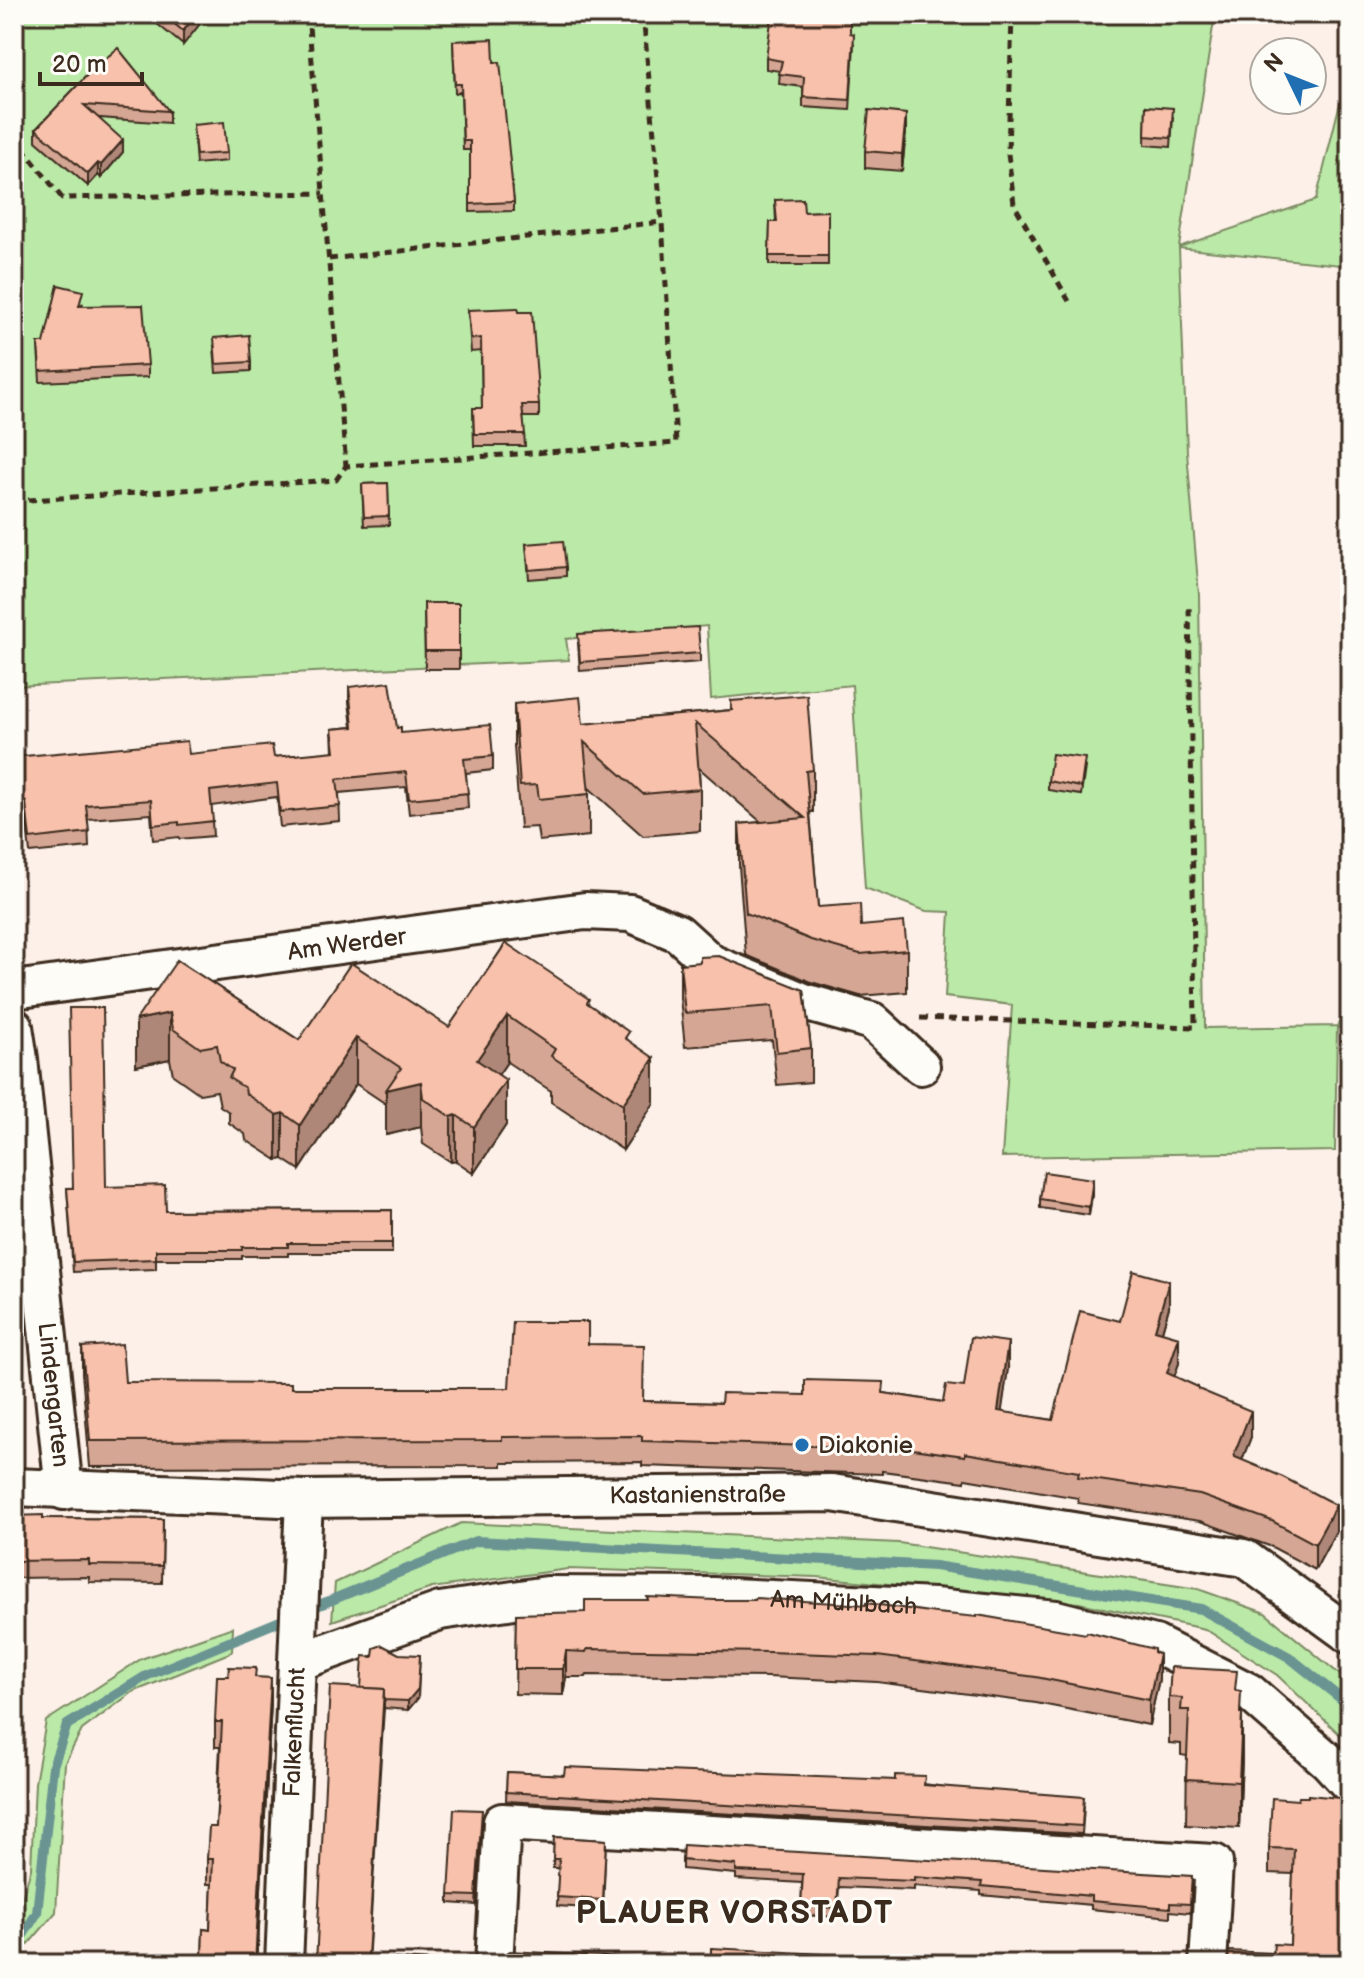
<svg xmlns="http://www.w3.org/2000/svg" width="1364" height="1978" viewBox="0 0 1364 1978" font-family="'Balsamiq Sans',sans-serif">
<rect width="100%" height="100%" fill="#fcf0e8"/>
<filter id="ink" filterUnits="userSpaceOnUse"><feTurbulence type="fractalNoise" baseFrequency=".0125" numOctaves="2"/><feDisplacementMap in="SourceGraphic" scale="16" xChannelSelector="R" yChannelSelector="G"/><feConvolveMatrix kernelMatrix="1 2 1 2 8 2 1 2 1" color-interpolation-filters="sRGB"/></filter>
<g filter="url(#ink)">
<!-- green -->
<g fill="#bbe9a8" stroke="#7b8a63" stroke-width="2">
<path d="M14 14H1215L1179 247 1316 200 1350 62V266L1179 248 1187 452 1199 595 1205 1028 1337 1026 1350 1005V1030L1337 1027 1335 1151 1002 1157 1012 1005 945 997 950 912 926 911 865 888 852 685 711 699 707 626 566 639 569 660 14 686Z"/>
<path d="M461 1523 899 1543 1198 1589 1265 1613 1350 1683V1744L1277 1675 1205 1629 1079 1603 817 1577 568 1569 432 1588 332 1621 335 1583Z"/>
<path d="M233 1627 232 1652 133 1692 82 1730 65 1763 56 1912 14 1961V1925L31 1869 35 1783 46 1721 141 1659Z"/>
</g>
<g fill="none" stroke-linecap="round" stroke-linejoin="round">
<!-- stream -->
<g stroke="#6a9492" stroke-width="10">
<path d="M307 1610 476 1541 935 1566 1201 1609 1289 1657 1350 1706"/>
<path d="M14 1949 37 1913 53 1766 67 1725 146 1676 292 1616"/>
</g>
<!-- minor casing -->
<g stroke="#3b2a1e" stroke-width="42">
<g id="minor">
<path id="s1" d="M14 990 585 911 630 913 678 933 711 963 804 1002 872 1021 921 1066"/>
<path id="s2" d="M14 1027 19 1059 64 1491"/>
<path id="s3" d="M14 1487 304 1499 832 1493 1244 1558 1350 1635"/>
<path id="s4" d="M298 1662 440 1611 547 1595 713 1596 934 1607 1056 1619 1155 1644 1249 1692 1329 1762 1350 1785"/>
<path id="s5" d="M284 1964 304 1499"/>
<path d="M494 1964 502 1822 1214 1863 1208 1964"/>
</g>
</g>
<!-- path -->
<g stroke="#3b2a1e" stroke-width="5" stroke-dasharray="8 6" stroke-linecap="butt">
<path d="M308 14 346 466"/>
<path d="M1012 14 1008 154 1014 204 1070 303"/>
<path d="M14 137 62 198 323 193"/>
<path d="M329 259 662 222"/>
<path d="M14 501 336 480 346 466 676 443 662 222 643 14"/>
<path d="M920 1018 1195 1027 1189 603"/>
</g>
<!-- minor -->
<use href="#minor" stroke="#fdfcf7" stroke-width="36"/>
</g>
<!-- wall -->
<g fill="#d5a694" stroke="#3b2a1e" stroke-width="2">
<path d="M145 14H199V25L183 45Z"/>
<path d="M850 33 854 44 850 110 803 107V87L779 84 780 71 766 69V58Z"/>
<path d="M453 41 494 62 514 202V211L470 212V150H463L461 92 455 93Z"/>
<path d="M92 70 169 111V123L99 118 123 152 101 178 98 175 88 186 36 141V129Z"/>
<path d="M1146 106 1173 117 1171 147 1145 145Z"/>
<path d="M193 125 227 153V161L196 164Z"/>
<path d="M906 131 902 171 865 168V151Z"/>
<path d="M775 200 804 212 828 211V265H769L770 222H776Z"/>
<path d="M83 303 82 306 148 365V377L40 382 38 343H44Z"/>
<path d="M468 310 539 405V417H523L525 446H474L473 408H482L481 351 471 352Z"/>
<path d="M214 346 251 362V371L216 373Z"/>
<path d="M388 483 389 525 364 526 362 484Z"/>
<path d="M526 544 566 567V576L529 579Z"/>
<path d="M424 603H459V669H425Z"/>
<path d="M578 643 700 653V662L580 671Z"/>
<path d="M349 687 401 733 493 756V770L466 773 468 808 409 814 406 787 339 793 340 821 280 827 277 797 211 806 213 836 179 839V837L153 840 151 814 88 819 89 847 30 853 26 817 14 818V757L189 754 274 757 333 752 332 729 352 727 349 702Z"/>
<path d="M731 701 813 770V812H810L818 907 861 926 907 950V992L860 996 811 982 746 955 739 866V824L761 822 699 768 700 789V831L643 836 589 788V836L539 841 537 827 520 828 514 746V704L583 724 731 710Z"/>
<path d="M1085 767 1081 795 1048 790V781Z"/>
<path d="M506 943 589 1005 629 1041 654 1103 623 1150 551 1102V1091L507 1062 498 1075 506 1125 474 1173 456 1161 451 1162 423 1144 421 1127 386 1135V1104L356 1084 300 1170 283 1159 277 1160 246 1140 245 1134 229 1123V1112L220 1106 217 1091 200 1094 173 1075 170 1059 136 1066 177 960 299 1040 449 1027Z"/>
<path d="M680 964 804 990 811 1048V1082L777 1085 772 1040 685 1047 680 998Z"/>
<path d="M106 1187 166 1211 392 1210V1253H288V1256H242V1259H156V1269L73 1272 67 1188Z"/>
<path d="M1093 1188 1089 1215 1040 1208V1199Z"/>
<path d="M1169 1307 1162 1332 1179 1363 1174 1376 1198 1390 1251 1437 1242 1460 1336 1531 1315 1570 1272 1547 1200 1521 1078 1503V1498L965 1479V1482L882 1471V1474L642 1466V1462L502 1463V1466L90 1467 82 1373V1347L125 1382 291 1388H509L588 1344 643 1401 721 1403 805 1395 884 1393 943 1402 964 1387 1008 1368 1001 1412 1053 1420 1120 1321Z"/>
<path d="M14 1516 43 1518 163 1519 162 1583 89 1582V1577L14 1578Z"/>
<path d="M516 1614 1154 1652 1159 1679 1149 1725 1036 1703 877 1682 768 1677 587 1675 586 1677H566L563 1695 515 1694Z"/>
<path d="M256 1677 271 1703 257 1964H202L203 1929 210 1930 212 1884H207V1859L216 1827 220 1747H215V1722Z"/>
<path d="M361 1688 418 1698 408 1710 384 1708 316 1964Z"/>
<path d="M1237 1691 1241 1713 1242 1758 1239 1828 1186 1825 1187 1756 1181 1755V1744L1169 1743V1697Z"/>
<path d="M507 1772 564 1775 895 1780 1084 1806 1082 1834 506 1801Z"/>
<path d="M1350 1799V1964H1228L1273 1953 1290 1945 1293 1874 1269 1873V1848L1298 1800Z"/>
<path d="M482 1819 476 1905 449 1903V1895Z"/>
<path d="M554 1837 606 1840 603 1909 557 1906 559 1868H553Z"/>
<path d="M682 1860 1192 1885 1190 1913 1170 1911V1917L1091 1909V1905L981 1895V1891L914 1886V1890L839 1887 837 1917 801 1915 802 1883 736 1879V1874L682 1869Z"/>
</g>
<!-- shaded-wall -->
<g fill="#ae8778" stroke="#3b2a1e" stroke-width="2">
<path d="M197 14H199V25L183 45V31Z"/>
<path d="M906 114V131L902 171V154Z"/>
<path d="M123 140V152L101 178V165Z"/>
<path d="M98 163V175L88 186V174Z"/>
<path d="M26 165V174L14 182V174Z"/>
<path d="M170 1013V1059L136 1066V1020Z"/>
<path d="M507 1016V1062L477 1106V1060Z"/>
<path d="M356 1038V1084L300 1170V1125Z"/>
<path d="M654 1058V1103L623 1150V1104Z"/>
<path d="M506 1080V1125L474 1173V1127Z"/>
<path d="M421 1082V1127L386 1135V1090Z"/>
<path d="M283 1113V1159L277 1160V1115Z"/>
<path d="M456 1115V1161L451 1162V1117Z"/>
<path d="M1093 1179V1188L1089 1215V1207Z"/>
<path d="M1169 1281V1307L1155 1356V1330Z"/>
<path d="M1179 1337V1363L1167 1398V1373Z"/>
<path d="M1008 1342V1368L998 1437V1411Z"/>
<path d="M1251 1411V1437L1234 1480V1454Z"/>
<path d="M1336 1505V1531L1315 1570V1544Z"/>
<path d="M566 1651V1677L563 1695V1669Z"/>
<path d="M1159 1654V1679L1149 1725V1700Z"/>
<path d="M420 1655 418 1698 408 1710V1701Z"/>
<path d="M271 1678V1703L257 1964H255Z"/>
<path d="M384 1689V1708L368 1964Z"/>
<path d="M1242 1713V1758L1239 1828V1782Z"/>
</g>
<!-- building -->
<g fill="#f8c1ac" stroke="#3b2a1e" stroke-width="2">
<path d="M163 14H197L183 31Z"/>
<path d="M772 14H850V33L854 34 850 100 803 97 804 77 779 74 782 61 766 58Z"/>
<path d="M493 39 494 62H500L514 202 470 204V141H463L461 84H455L453 41Z"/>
<path d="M118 48 169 111 84 105 123 140 101 165 98 163 88 174 36 129 92 70Z"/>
<path d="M1146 106 1173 108 1171 138 1145 136Z"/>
<path d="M869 110 906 114 902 154 865 151Z"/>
<path d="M224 122 227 153 196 155 193 125Z"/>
<path d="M14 148 26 165 14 174Z"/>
<path d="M803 199 804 212 828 211V256H769L770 222H777L775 200Z"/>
<path d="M58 285 83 291 79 306 143 305 148 365 40 371 38 343H44Z"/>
<path d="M518 308 519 312H532L539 405H522L525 434H474L473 408H482L481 338 471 339 468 310Z"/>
<path d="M249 335 251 362 216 364 214 338Z"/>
<path d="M388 483 389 516 364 517 362 484Z"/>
<path d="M563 541 566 567 529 570 526 544Z"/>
<path d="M424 603H459V651H425Z"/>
<path d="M698 627 700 653 580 662 578 634Z"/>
<path d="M390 682 397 728 401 727V733L490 725 493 756 464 759 468 793 409 799 406 772 337 779 340 806 280 812 277 783 210 791 213 821 179 825V822L153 825 151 800 86 805 89 832 30 839 26 802 14 804V757L187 741 189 754 272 745 274 757 335 751 332 729 353 727 349 687Z"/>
<path d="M807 695 813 770 806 771 818 907 860 904 861 926 904 922 907 950 860 954 811 940 746 913 739 824 805 818 695 723 700 789 643 794 584 742 589 794 539 799 537 785 520 786 514 704 580 697 583 724 732 710 731 701Z"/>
<path d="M1052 754 1085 758 1081 787 1048 781Z"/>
<path d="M506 943 589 999 587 1003 629 1032 625 1038 654 1058 623 1104 551 1056 555 1049 507 1016 477 1060 506 1080 474 1127 456 1115 451 1117 423 1098 421 1082 386 1090 401 1068 356 1038 300 1125 283 1113 277 1115 246 1094 245 1088 229 1078 233 1070 220 1061 217 1045 200 1048 173 1029 170 1013 136 1020 177 960 299 1040 351 963 449 1027Z"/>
<path d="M719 956 804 990 811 1048 777 1052 772 1006 685 1013 680 964 700 962V957Z"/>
<path d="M69 1008H103L106 1187 165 1185 166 1211 392 1210V1243H288V1247H242V1250H156V1259L73 1262 67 1188H73Z"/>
<path d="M1044 1172 1093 1179 1089 1207 1040 1199Z"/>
<path d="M1133 1271 1169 1281 1155 1330 1179 1337 1167 1373 1198 1387V1389L1251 1411 1234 1454 1235 1457 1283 1477 1336 1505 1315 1544 1272 1521 1200 1495 1078 1477 1079 1472 965 1453V1456L882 1445V1448L642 1441V1436L502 1437V1440L90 1441 82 1347 122 1344 125 1382 291 1383V1388H509L513 1322H588V1344L644 1345 643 1401 721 1403 722 1393 805 1395V1380L884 1382 883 1393 943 1402 946 1385 964 1387 971 1337 1008 1342 998 1411 1053 1420 1080 1311 1120 1321Z"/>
<path d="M43 1515V1518L163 1519 162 1566 89 1565V1560L14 1561V1516Z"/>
<path d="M647 1597 715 1600H755L756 1598 866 1605V1603L936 1613 977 1617V1615L1086 1634 1087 1632 1154 1649V1652L1159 1654 1149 1700 1036 1677 877 1656 768 1652 587 1649 586 1652 566 1651 563 1669H515L516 1614 585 1612V1600H648Z"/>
<path d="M382 1645 399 1654 420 1655 418 1689 408 1701 384 1700V1689L361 1688 363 1656 373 1657 374 1648Z"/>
<path d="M229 1667 256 1668 255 1677 271 1678 255 1964H208L209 1961H202L203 1929 210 1930 213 1859H207L209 1827H216L219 1782 222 1722H215L217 1676H228Z"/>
<path d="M1171 1667 1237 1671 1235 1690 1241 1691 1240 1713H1242L1239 1782 1186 1779 1189 1710H1181L1182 1698 1169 1697Z"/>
<path d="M330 1686 384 1689 368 1957 449 1962V1964H316Z"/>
<path d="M565 1767 895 1780V1775L925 1776 924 1785 1084 1797 1082 1826 506 1792 507 1772 564 1775Z"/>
<path d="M1308 1795 1350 1799V1945H1343L1342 1964H1228L1229 1951 1273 1953 1274 1944 1290 1945 1294 1849 1269 1848 1272 1798 1298 1800 1299 1797H1308Z"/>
<path d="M454 1809 482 1810 476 1896 449 1895Z"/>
<path d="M554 1837 606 1840 603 1900 557 1897 559 1859H553Z"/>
<path d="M683 1845 1192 1876 1190 1904 1170 1903V1908L1091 1901V1896L981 1886 982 1882 914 1877V1881L839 1878 837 1908 801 1906 803 1874 736 1871V1865L682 1860Z"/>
<path d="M711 1948 991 1963 1014 1964H500V1958L510 1951 711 1962Z"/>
</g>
</g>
<!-- markers -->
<circle fill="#1f6fb2" stroke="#fdfcf7" stroke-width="3" cx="802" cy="1445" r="8"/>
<g text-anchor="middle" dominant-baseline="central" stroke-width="6" stroke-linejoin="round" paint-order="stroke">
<!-- street labels -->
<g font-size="24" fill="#3b2a1e" stroke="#fdfcf7">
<text stroke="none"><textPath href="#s1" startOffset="336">Am Werder</textPath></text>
<text stroke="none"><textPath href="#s2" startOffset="370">Lindengarten</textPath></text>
<text stroke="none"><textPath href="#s3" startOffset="684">Kastanienstraße</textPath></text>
<text stroke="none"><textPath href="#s4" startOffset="556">Am Mühlbach</textPath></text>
<text stroke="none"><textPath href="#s5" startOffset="232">Falkenflucht</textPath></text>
</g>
<!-- poi labels -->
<g font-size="24" fill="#3b2a1e" stroke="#fdfcf7" text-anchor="start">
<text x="818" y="1445">Diakonie</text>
</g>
<!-- district labels -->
<g font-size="32" font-weight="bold" letter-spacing="2" fill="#3b2a1e" stroke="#fdfcf7">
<text x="735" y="1913">PLAUER VORSTADT</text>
</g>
</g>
<!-- margin -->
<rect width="1364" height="1978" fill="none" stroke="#fdfcf7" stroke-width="48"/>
<rect x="24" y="24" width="1316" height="1930" fill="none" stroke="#3b2a1e" stroke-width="3" filter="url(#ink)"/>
<!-- north arrow -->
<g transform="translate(1288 76) rotate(313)"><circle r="38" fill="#fdfcf7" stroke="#afa8a0" stroke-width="2"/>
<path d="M0-6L14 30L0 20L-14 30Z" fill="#1f6fb2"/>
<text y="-12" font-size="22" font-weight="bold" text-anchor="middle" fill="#3b2a1e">N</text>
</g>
<!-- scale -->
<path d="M40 72v12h102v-12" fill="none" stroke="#3b2a1e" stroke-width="4"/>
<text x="52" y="72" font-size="24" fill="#3b2a1e" stroke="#fdfcf7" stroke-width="6" paint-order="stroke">20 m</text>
</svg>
